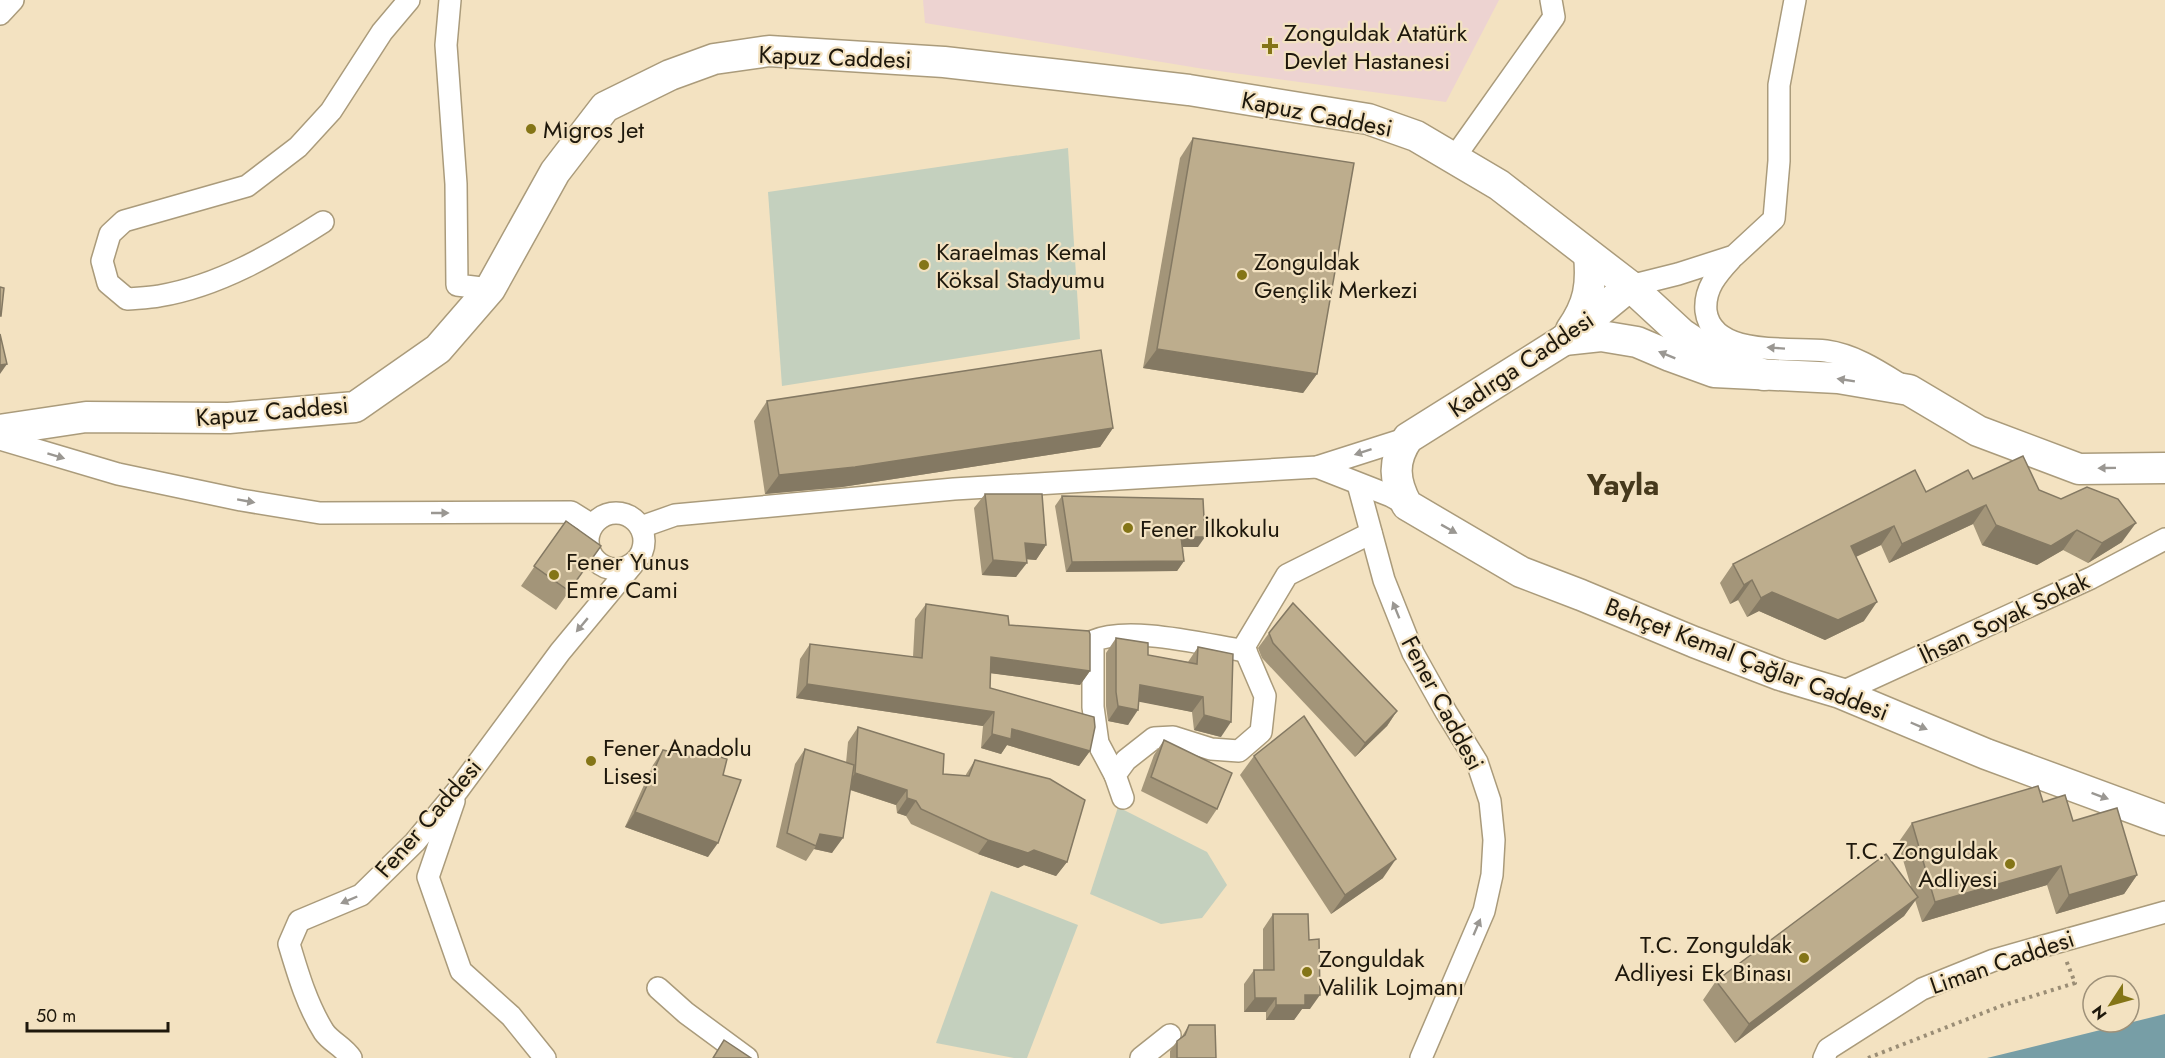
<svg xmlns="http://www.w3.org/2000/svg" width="2165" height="1058" viewBox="0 0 2165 1058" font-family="Jost,sans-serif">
<rect width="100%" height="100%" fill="#f3e2c1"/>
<!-- medical -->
<path fill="#edd3d1" d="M923 0H1499L1446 102 1204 69 925 23Z"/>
<!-- green -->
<g fill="#c4d0be">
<path d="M1068 148 1080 339 782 386 768 192Z"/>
<path d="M1118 807 1207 852 1227 885 1202 918 1161 924 1090 894Z"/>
<path d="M991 891 1078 925 1027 1058H1014L936 1043Z"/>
</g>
<!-- water -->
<path fill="#779ea6" d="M2165 1014V1058H1987Z"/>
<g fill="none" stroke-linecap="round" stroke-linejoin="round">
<!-- street casing -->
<g stroke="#aa9b7b" stroke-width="24">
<g id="street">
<path d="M450 0 446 45 456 184 457 285 490 289"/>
<path d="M0 14 13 0"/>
<path d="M1454 158 1554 17 1551 0"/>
<path d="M323 222C273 254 219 286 159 296 149 298 138 298 127 299L108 283 102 261 110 234 124 221 247 186 298 147 331 111 382 32 409 0"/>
<path d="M1731 259C1717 274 1704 289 1706 311 1712 358 1791 347 1826 351 1854 355 1877 370 1901 385"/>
<path d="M1630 286 1678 274 1734 256 1774 219 1779 161V85L1795 0"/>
<path d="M0 439 118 474 241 500 320 513 571 512 592 525"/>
<path d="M1317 467 1391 496 1407 505"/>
<path d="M1358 484 1384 580 1413 653 1446 712 1477 762 1490 801 1494 840 1492 875 1484 911 1421 1058"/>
<circle cx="616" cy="541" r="28"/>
<path d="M641 527 675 515 954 489 1317 467 1408 438"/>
<path d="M1840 693 2091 578 2165 539"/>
<path d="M1115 775 1098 743 1093 707V641C1129 625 1206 645 1246 651"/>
<path d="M1123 798 1115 775 1126 760 1154 738 1173 737 1211 749 1239 751 1261 732 1265 696 1244 647 1287 575 1371 533"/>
<path d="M454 801 428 877 461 971 511 1016 545 1058"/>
<path d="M658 988 686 1013 747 1058"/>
<path d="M351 1058C344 1047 331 1042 324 1032 307 1005 298 974 289 944L299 921 361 895 415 842 458 790 560 652 633 564"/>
<path d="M1141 1058 1170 1035"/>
<path d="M1824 1058 1828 1049 1922 989 1994 960 2165 912"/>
</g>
</g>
<!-- secondary casing -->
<g stroke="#aa9b7b" stroke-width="33">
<g id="secondary">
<path d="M1630 286 1564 340 1408 438C1392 461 1394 481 1407 505L1521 572 1581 595 1694 642 1780 675 1840 693 1986 754 2165 820"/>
<path d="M1571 330C1589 304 1592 285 1589 255"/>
<path d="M1564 340 1601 336 1637 342 1670 356 1714 372 1838 378 1909 390 1978 431 2079 469 2165 468"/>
<path d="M0 430 86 417 229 418 355 407 438 349 490 289 555 172 605 107 670 75 714 59 769 51 944 62 1060 75 1189 90 1368 119 1416 136 1499 185 1630 286 1682 334 1712 354 1764 375"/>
</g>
</g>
<!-- path -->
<path stroke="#9a8d75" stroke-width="4" stroke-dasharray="3 4.5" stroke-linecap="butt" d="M1868 1058 2001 1006 2075 983 2066 960"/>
<!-- street -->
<use href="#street" stroke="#fff" stroke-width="21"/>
<!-- secondary -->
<use href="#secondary" stroke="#fff" stroke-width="30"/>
</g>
<!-- wall -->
<g fill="#a39579">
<path d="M1193 138 1317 374 1303 393 1143 368 1180 158Z"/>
<path d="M767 401 1113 428 1100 447 842 487 765 494 754 421Z"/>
<path d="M1973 479 2039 490 2061 499 2122 542 2088 563 2063 550 2037 565 1982 545 1973 524 1889 563 1881 545 1856 557 1864 621 1825 640 1759 611 1747 617 1738 600 1730 604 1720 583 1733 564 1926 492Z"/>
<path d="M985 494 1046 545 1036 560 1026 559 1016 577 982 575 974 508Z"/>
<path d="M1062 496 1198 547H1182L1184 561 1177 571 1066 572 1055 506Z"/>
<path d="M566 521 601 546 556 610 521 586Z"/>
<path d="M926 604 1009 625 1090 671 1080 685 991 673 990 688 1090 751 1079 766 1007 745 1001 754 981 748 983 726 796 698 800 659 810 644 913 657 915 619Z"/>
<path d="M1269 633 1397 711 1387 726 1355 757 1262 658 1258 648Z"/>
<path d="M1116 638 1148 655 1188 662 1198 647 1221 737 1194 730 1192 712 1139 701 1128 725 1108 721 1106 706V653Z"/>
<path d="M858 727 943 774 965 776 975 760 1067 862 1056 876 1024 865 1018 868 978 854 911 824 906 816 897 813 896 805 850 790 832 853 814 849 806 861 776 847 795 764 805 749 846 763 848 742Z"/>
<path d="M1164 740 1217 809 1207 824 1141 791 1154 755Z"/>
<path d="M694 749 723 775 708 857 625 827 653 765 663 750 688 757Z"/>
<path d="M1254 756 1383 878 1331 914 1240 775Z"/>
<path d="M2043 802 2073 821 2137 875 2124 894 2056 914 2047 885 1922 922 1915 900 1904 916 1735 1043 1703 1000 1716 981 1912 890 1898 843 1912 823Z"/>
<path d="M1273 914 1310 1009H1302L1294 1020H1266V1012H1244V984L1254 970H1263V929Z"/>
<path d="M1189 1025 1216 1058H1170V1051L1177 1041 1181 1038Z"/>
</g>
<!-- shaded-wall -->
<g fill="#847963">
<path d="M1157 349 1317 374 1303 393 1143 368Z"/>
<path d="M7 364 0 374V365Z"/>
<path d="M1113 428 1100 447 842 487 765 494 779 475Z"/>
<path d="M1986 505 1973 524 1889 563 1902 544Z"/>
<path d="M2136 523 2122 542 2088 563 2102 543Z"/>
<path d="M1996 525 2077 530 2063 550 2037 565 1982 545Z"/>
<path d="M1894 526 1881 545 1838 565 1851 546Z"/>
<path d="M1181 537H1205L1198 547H1174Z"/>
<path d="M1025 543 1046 545 1036 560 1014 558Z"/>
<path d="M993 560 1027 563 1016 577 982 575Z"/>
<path d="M1184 561 1177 571 1066 572 1072 562Z"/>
<path d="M1752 580 1738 600 1730 604 1744 585Z"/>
<path d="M1772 592 1877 602 1864 621 1825 640 1759 611 1747 617 1761 598Z"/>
<path d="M991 657 1090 671 1080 685 981 672Z"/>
<path d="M807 684 994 712 983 726 796 698Z"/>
<path d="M1140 685 1203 697 1192 712 1130 700Z"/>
<path d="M1118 706 1138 710 1128 725 1108 721Z"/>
<path d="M1397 711 1387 726 1355 757 1365 743Z"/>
<path d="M1204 715 1231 722 1221 737 1194 730Z"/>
<path d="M1012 729 1090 751 1079 766 1007 745 1001 754 981 748 992 734Z"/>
<path d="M855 773 907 790 896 805 845 788Z"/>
<path d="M907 798 916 801 906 816 897 813Z"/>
<path d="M635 812 718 843 708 857 625 827Z"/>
<path d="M820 834 843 838 832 853 814 849 816 846Z"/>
<path d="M988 840 1034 850 1067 862 1056 876 1024 865 1018 868 978 854Z"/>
<path d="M1396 859 1383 878 1331 914 1345 895Z"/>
<path d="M2061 866 2047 885 1922 922 1935 902Z"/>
<path d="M2137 875 2124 894 2056 914 2069 895Z"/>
<path d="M1918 897 1904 916 1735 1043 1749 1024Z"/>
<path d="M1305 995H1320L1310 1009H1302L1294 1020H1266L1276 1005Z"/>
<path d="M1255 998H1276L1266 1012H1244Z"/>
</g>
<!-- building -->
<g fill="#bdad8d" stroke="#847963" stroke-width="1.5">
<path d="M1193 138 1354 163 1317 374 1157 349Z"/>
<path d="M0 287 4 288 1 316H0Z"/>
<path d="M0 334 7 364 0 365Z"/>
<path d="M1101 350 1113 428 855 467 779 475 767 401Z"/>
<path d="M2023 456 2039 490 2061 499 2087 487 2118 499 2136 523 2102 543 2077 530 2051 546 1996 525 1986 505 1902 544 1894 526 1851 546 1877 602 1838 620 1772 592 1761 598 1752 580 1744 585 1733 564 1915 470 1926 492 1968 470 1973 479Z"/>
<path d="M985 494H1042L1046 545 1025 543 1027 563 993 560Z"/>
<path d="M1062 496 1203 499 1205 537H1181L1184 561 1072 562Z"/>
<path d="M566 521 601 546 569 591 534 566Z"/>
<path d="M1293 603 1397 711 1365 743 1273 643 1269 633Z"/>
<path d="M926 604 1008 616 1009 625 1089 631 1090 634V671L991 657 990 688 1094 717 1095 727 1090 751 1012 729 1011 739 992 734 994 712 807 684 810 644 922 658Z"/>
<path d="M1116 638 1148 643V655L1197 664 1198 647 1233 654 1231 722 1204 715 1203 697 1140 685 1138 710 1118 706 1116 692Z"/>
<path d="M1304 716 1396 859 1345 895 1254 756Z"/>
<path d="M858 727 944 754 943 774 969 776 975 760 1050 779 1085 800 1067 862 1034 850 1028 853 988 840 921 809 916 801 907 798V790L855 773Z"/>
<path d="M1164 740 1232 773 1217 809 1151 777Z"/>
<path d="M694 749 727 759 723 775 741 780 718 843 635 812 663 750 691 757Z"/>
<path d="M805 749 854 765 843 838 820 834 816 846 787 833Z"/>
<path d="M2038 786 2043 802 2065 795 2073 821 2117 808 2137 875 2069 895 2061 866 1935 902 1912 823Z"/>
<path d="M1886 854 1918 897 1749 1024 1716 981Z"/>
<path d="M1273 914H1308L1309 940 1319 939 1320 995H1305V1005H1276V998H1255L1254 970H1274Z"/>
<path d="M1189 1025H1215L1216 1058H1177V1041L1185 1035Z"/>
<path d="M724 1040 751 1058H713Z"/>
</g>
<!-- one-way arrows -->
<defs><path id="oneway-solid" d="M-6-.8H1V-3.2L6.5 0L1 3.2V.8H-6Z" transform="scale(1.5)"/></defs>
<g fill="#9a9792">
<use href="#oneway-solid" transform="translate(1776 348) rotate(-176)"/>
<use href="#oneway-solid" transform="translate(1667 355) rotate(-158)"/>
<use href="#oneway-solid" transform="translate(1846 380) rotate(-171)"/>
<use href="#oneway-solid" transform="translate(1363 452) rotate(162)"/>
<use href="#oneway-solid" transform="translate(56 456) rotate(17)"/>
<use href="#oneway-solid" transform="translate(2107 468) rotate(179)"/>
<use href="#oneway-solid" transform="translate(246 501) rotate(10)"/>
<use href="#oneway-solid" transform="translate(440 513)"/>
<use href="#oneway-solid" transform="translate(1449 529) rotate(29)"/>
<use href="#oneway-solid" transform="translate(1396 610) rotate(-112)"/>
<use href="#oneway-solid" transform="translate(582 625) rotate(130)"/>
<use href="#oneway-solid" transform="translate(1919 726) rotate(23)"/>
<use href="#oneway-solid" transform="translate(2100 796) rotate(20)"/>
<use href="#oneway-solid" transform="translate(349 900) rotate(157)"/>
<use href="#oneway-solid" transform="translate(1477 927) rotate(-67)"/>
</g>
<!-- markers -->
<g fill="#847517" stroke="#f3e2c1" stroke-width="2">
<path d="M1267 37h6v6h6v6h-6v6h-6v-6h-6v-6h6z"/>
<circle cx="531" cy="129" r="6"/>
<circle cx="924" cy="265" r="6"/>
<circle cx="1242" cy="275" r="6"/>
<circle cx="1128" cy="528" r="6"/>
<circle cx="554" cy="575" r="6"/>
<circle cx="591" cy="761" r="6"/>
<circle cx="2010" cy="864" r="6"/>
<circle cx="1804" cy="958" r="6"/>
<circle cx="1307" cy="972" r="6"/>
</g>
<g text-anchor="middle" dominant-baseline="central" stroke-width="4.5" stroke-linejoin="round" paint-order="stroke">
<!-- poi labels -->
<g font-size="24" fill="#1e180c" stroke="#f3e2c1" text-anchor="start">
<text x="1284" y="32">Zonguldak Atatürk<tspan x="1284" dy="28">Devlet Hastanesi</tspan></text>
<text x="543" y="129">Migros Jet</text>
<text x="936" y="251">Karaelmas Kemal<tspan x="936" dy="28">Köksal Stadyumu</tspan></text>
<text x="1254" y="261">Zonguldak<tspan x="1254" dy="28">Gençlik Merkezi</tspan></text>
<text x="1140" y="528">Fener İlkokulu</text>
<text x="566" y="561">Fener Yunus<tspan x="566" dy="28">Emre Cami</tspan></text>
<text x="603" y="747">Fener Anadolu<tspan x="603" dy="28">Lisesi</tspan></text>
<text x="1998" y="850" text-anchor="end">T.C. Zonguldak<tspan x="1998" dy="28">Adliyesi</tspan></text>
<text x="1792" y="944" text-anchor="end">T.C. Zonguldak<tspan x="1792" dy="28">Adliyesi Ek Binası</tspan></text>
<text x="1319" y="958">Zonguldak<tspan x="1319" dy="28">Valilik Lojmanı</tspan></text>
</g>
<!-- street labels -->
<g font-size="24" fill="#1e180c" stroke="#f3e2c1">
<text transform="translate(835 57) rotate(2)">Kapuz Caddesi</text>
<text transform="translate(1317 114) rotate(11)">Kapuz Caddesi</text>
<text transform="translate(1521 364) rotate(-34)">Kadırga Caddesi</text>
<text transform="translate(272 411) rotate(-5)">Kapuz Caddesi</text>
<text transform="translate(2004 618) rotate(-25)">İhsan Soyak Sokak</text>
<text transform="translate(1747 659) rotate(21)">Behçet Kemal Çağlar Caddesi</text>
<text transform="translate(1443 703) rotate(62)">Fener Caddesi</text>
<text transform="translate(428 818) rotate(-49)">Fener Caddesi</text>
<text transform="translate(2002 962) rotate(-19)">Liman Caddesi</text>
</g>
<!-- district labels -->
<g font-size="30" font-weight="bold" fill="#46391c" stroke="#f3e2c1">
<text x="1623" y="484">Yayla</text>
</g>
</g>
<!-- north arrow -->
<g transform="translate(2111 1004) rotate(234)"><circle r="28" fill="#f3e2c1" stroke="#9e9179" stroke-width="1.5"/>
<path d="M0-4.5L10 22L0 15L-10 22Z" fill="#847517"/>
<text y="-9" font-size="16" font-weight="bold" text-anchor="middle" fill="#1e180c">N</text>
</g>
<!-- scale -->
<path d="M27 1022v9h141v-9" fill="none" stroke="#1e180c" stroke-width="3"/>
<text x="36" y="1022" font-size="18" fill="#1e180c" stroke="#f3e2c1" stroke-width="4.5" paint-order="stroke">50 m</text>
</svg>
